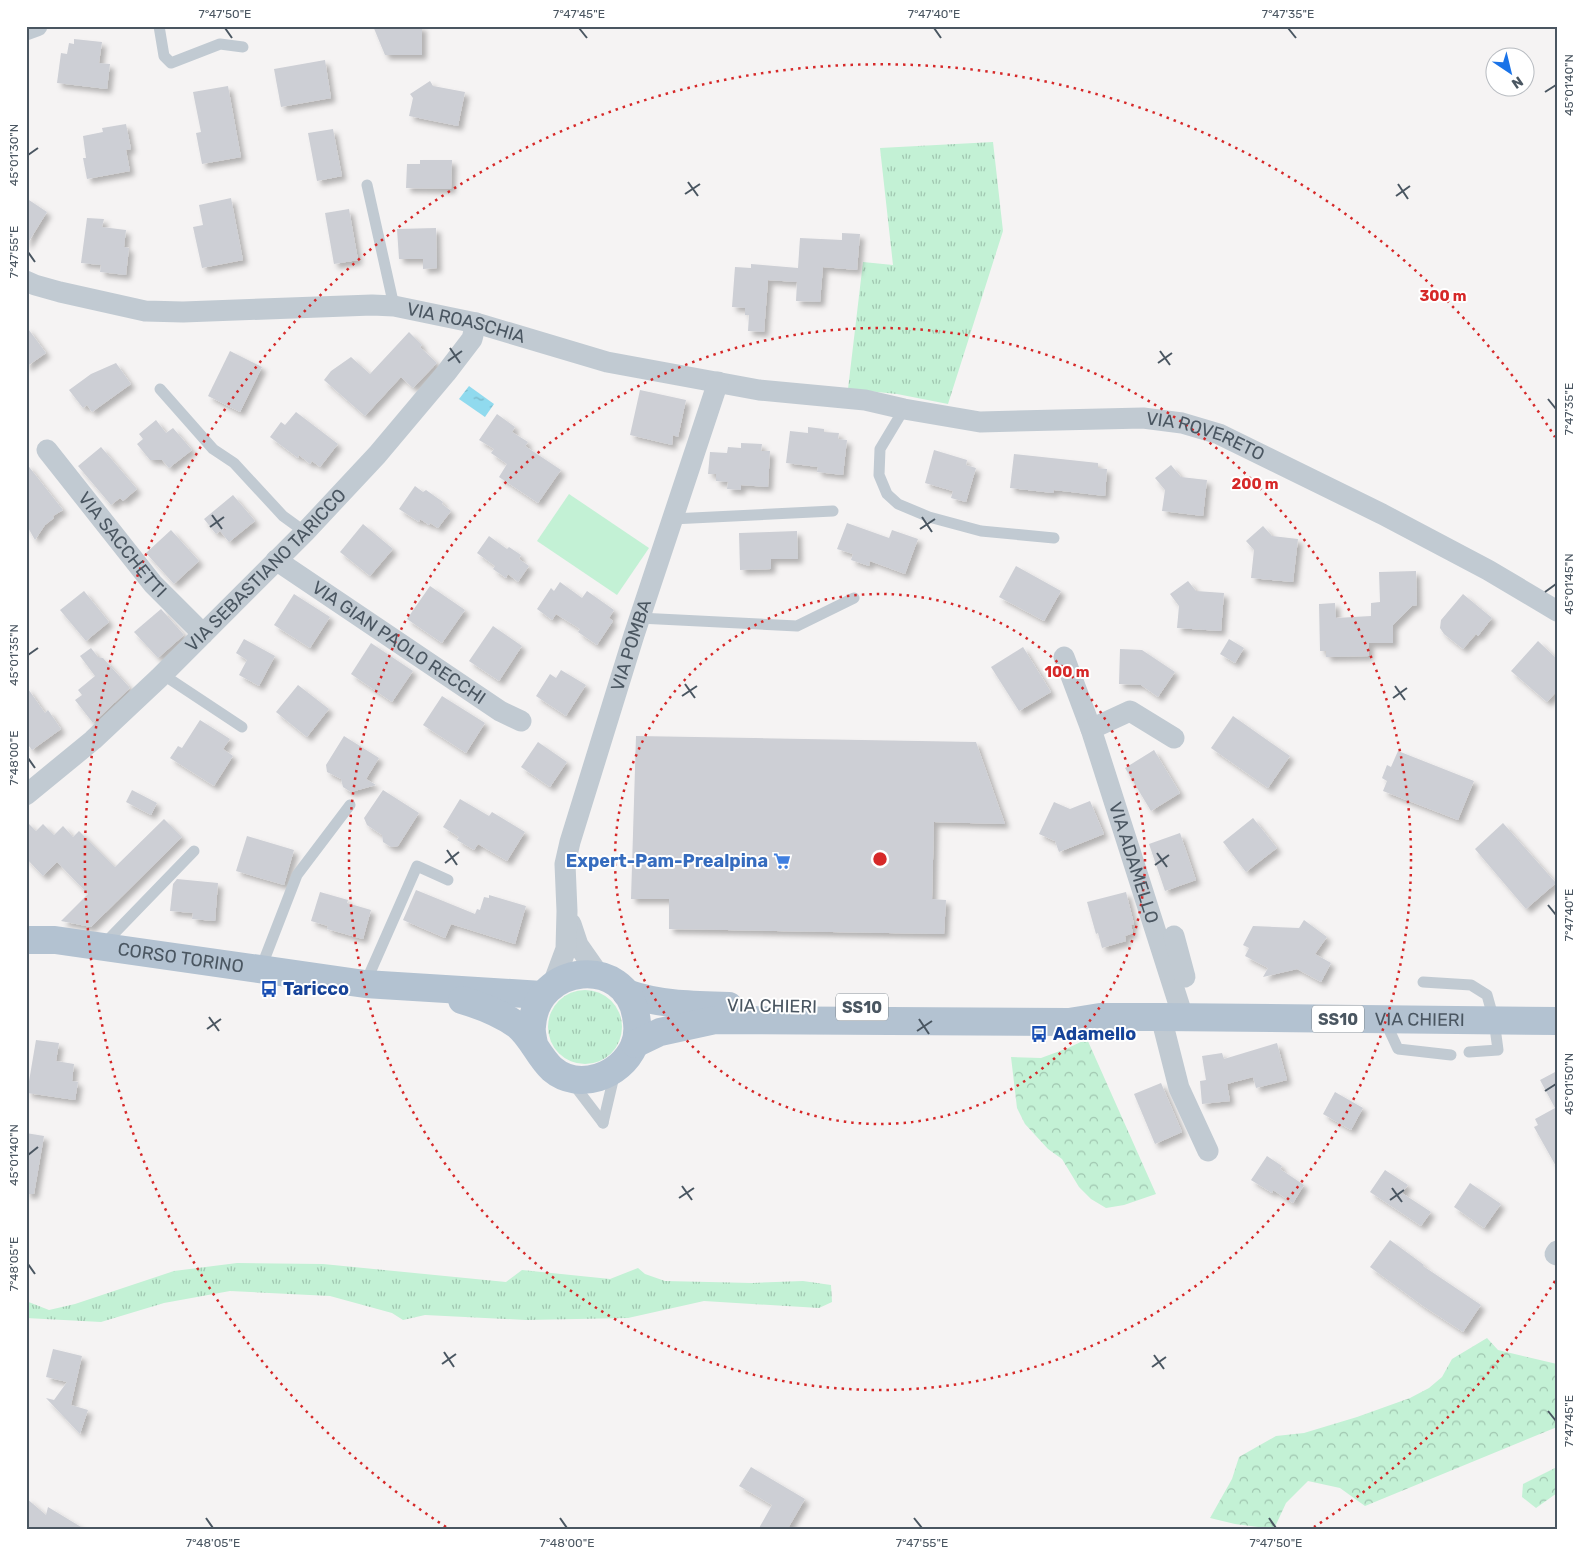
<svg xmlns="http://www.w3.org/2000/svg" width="1583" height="1556" viewBox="0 0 1583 1556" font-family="Rubik,sans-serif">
<defs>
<pattern id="grass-tufts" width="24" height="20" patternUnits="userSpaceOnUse" patternTransform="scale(1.25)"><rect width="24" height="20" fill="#c3f1d5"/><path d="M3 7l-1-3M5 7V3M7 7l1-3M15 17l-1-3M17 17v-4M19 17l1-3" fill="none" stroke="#a0c6b0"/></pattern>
<pattern id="forest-crowns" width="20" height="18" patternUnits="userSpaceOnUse" patternTransform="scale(1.25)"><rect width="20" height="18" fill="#c3f1d5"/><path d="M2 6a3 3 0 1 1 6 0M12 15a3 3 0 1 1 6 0" fill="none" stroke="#a0c6b0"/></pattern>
<pattern id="water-ripples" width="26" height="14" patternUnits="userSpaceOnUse" patternTransform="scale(1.25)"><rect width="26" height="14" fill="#90daee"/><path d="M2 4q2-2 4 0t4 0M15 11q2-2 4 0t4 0" fill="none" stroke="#78b4c4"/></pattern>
<filter id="shadow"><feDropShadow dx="4.5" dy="4.5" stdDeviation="2.5" flood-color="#0004"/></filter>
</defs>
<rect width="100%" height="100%" fill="#f5f3f3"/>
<!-- grass -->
<g fill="url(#grass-tufts)">
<path d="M993 142 1003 231 948 404 897 394 848 389 863 262 893 265 880 148Z"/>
<circle cx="585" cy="1027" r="37"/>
<path d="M237 1263 323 1264 506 1282 522 1270 610 1279 638 1268 645 1274 665 1281 752 1283 803 1281 831 1285 832 1302 819 1308 704 1301 628 1318 526 1320 425 1315 403 1320 392 1313 330 1296 230 1291 164 1303 101 1322 26 1318V1301L49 1310 75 1304 174 1271Z"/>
</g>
<!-- forest -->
<g fill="url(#forest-crowns)">
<path d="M1087 1039 1156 1194 1124 1205 1106 1208 1091 1199 1079 1187 1062 1159 1048 1149 1025 1124 1017 1108 1011 1057 1041 1058 1068 1048Z"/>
<path d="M1487 1338 1498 1350 1557 1364V1427L1365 1506 1340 1488 1308 1481 1286 1503 1274 1529 1235 1524 1210 1518 1232 1479 1239 1457 1276 1436 1304 1433 1357 1417 1410 1398 1429 1388 1442 1377 1452 1359Z"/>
<path d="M1557 1467V1493L1536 1508 1522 1497 1523 1484Z"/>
</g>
<!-- garden -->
<path fill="#c3f1d5" d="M569 494 649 548 617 595 537 541Z"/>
<!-- water -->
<path fill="url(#water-ripples)" d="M469 386 494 404 485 417 459 399Z"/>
<!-- building -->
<g fill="#cdcfd5" filter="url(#shadow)">
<path d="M373 26H422V55H385Z"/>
<path d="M74 39 102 42 99 63 110 64 107 89 57 83 61 53 67 54 69 43 74 44Z"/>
<path d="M325 60 331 98 281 107 274 69Z"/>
<path d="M430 81 433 86 465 92 458 126 409 116 413 98 410 94Z"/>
<path d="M228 86 241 157 202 164 196 133 201 132 193 92Z"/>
<path d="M126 124 131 149 126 150 130 171 87 179 83 158H86L83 136 103 132 102 128Z"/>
<path d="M333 129 342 176 317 181 308 133Z"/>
<path d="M420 160H452L451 189 406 188 407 164H420Z"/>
<path d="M26 198 47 212 26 246Z"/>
<path d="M231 198 243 260 202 268 193 227 203 225 199 205Z"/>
<path d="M349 209 358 260 334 264 325 213Z"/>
<path d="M87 218 104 219 102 227 126 230 124 247 129 248 126 275 100 272 101 265 81 263Z"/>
<path d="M436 228 437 268 423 269V259H399L397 229Z"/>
<path d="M842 233 860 234 857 270 823 267 820 302 796 301 797 282 768 280 764 332 748 331 749 315H745V308L732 307 735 267 751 268V264L798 268 800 238 842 240Z"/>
<path d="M26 326 46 353 26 367Z"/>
<path d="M409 332 422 345 420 347 437 363 413 388 401 377 365 416 324 380 331 371 351 357 370 374Z"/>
<path d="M230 351 262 367 240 412 208 396Z"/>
<path d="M116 363 131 384 92 412 87 405 83 408 69 390 91 374Z"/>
<path d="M640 390 686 400 678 437 673 435 672 445 630 435Z"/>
<path d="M296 412 338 444 320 467 312 461 310 464 299 455 298 458 270 437 281 422 285 425Z"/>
<path d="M497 414 515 427 512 432 528 442 525 446 561 470 538 503 499 477 507 464 491 453 494 449 479 440Z"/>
<path d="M156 420 166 433 173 428 192 450 169 468 162 460H150L137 444 143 439 139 434Z"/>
<path d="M808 427 824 429V432L839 433 838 439 847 440 843 475 817 472 818 467 786 463 790 431 808 433Z"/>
<path d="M741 443 762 444 761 451H770L768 487 741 485V490L727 489 728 482 716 481V474H708L710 452 727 453 728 447 741 448Z"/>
<path d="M101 447 137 489 123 501 120 498 111 505 78 466Z"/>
<path d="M934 450 967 460 966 465 976 468 966 502 951 498 953 491 925 483Z"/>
<path d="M1014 454 1098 463V468L1107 469 1105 496 1054 490 1053 493 1010 488Z"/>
<path d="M26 463 63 510 53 516 54 518 45 525 35 540 26 524Z"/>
<path d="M1171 465 1181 477 1207 480 1203 516 1162 511 1165 490 1155 478Z"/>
<path d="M415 486 423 492 426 490 443 502 442 504 451 511 438 528 430 523 429 525 420 519 419 522 399 509Z"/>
<path d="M233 495 255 521 229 542 220 531 216 534 204 519Z"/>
<path d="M847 523 889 538 892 530 918 539 905 574 870 561 869 566 851 560 853 554 837 549Z"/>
<path d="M363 524 393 549 370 576 340 552Z"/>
<path d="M1263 526 1272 536 1298 539 1293 582 1251 578 1254 550 1246 541Z"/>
<path d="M171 530 199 561 174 584 146 553Z"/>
<path d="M797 531 798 559H771V569L740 570 739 533Z"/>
<path d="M489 536 507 549 509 547 521 555 519 559 529 566 518 582 508 574 506 578 493 569 495 566 477 553Z"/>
<path d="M1016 566 1061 591 1044 621 999 597Z"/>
<path d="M1416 571 1417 605 1412 606 1393 625V643H1369V656L1326 657V651H1320L1319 604 1335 603 1336 618 1371 616V603L1380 602 1379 572Z"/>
<path d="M1188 581 1196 591 1224 593 1221 631 1177 628 1179 606 1170 594Z"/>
<path d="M560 582 582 598 587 591 614 610 609 618 613 621 597 645 578 632 580 629 556 614 552 620 537 609 551 588 554 591Z"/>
<path d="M430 586 465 610 442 643 407 619Z"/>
<path d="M84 591 109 622 86 641 60 610Z"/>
<path d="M294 594 330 617 310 648 274 625Z"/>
<path d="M1463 594 1492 618 1478 636 1476 634 1463 649 1444 634 1440 628 1441 620Z"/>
<path d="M161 609 184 635 158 658 134 632Z"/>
<path d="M493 626 522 646 499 681 469 661Z"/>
<path d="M244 639 275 656 259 686 239 675 247 660 236 653Z"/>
<path d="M1229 639 1244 648 1235 663 1220 654Z"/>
<path d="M1538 641 1557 659V691L1547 702 1511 671Z"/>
<path d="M371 643 413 671 392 702 351 674Z"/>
<path d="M1023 647 1051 692 1019 711 991 667Z"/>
<path d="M91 648 98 657 103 658 130 688 93 723 75 700 82 695 78 690 95 676 80 656Z"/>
<path d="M1120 649 1142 650 1175 672 1158 697 1141 685 1119 684Z"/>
<path d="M561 670 586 685 566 716 536 696 550 674 556 678Z"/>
<path d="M298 685 329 709 307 737 276 712Z"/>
<path d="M26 686 45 713 48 710 61 729 32 750 26 742Z"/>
<path d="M442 696 485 723 466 753 423 725Z"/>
<path d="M1233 716 1290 756 1268 788 1211 748Z"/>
<path d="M200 720 230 739 223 749 233 756 214 786 170 758 178 746 182 748Z"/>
<path d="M344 736 379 758 366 779 376 785 351 792 343 787 341 779 327 772 326 765Z"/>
<path d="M636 736 976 742 1005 824 934 822 932 899 946 900 944 934 669 929V899H631Z"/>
<path d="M538 742 567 762 550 787 521 767Z"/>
<path d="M1154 750 1180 793 1151 811 1125 768Z"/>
<path d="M1398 751 1474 781 1458 820 1383 791 1387 781 1382 778 1387 765 1391 767Z"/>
<path d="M132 790 157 803 151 815 126 802Z"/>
<path d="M383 790 419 813 398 846 391 847 383 842 382 835 367 825 364 818Z"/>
<path d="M460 799 489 816 492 812 525 832 507 861 478 844 474 850 457 840 459 837 443 827Z"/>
<path d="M1090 801 1104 834 1059 852 1055 841 1039 834 1054 802 1070 809Z"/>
<path d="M1253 818 1277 848 1246 872 1223 842Z"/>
<path d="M164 819 182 837 91 927 61 921 88 894 57 862 43 876 26 858V821L36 831 43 824 54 835 63 826 73 837 79 831 115 867Z"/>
<path d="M1503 823 1556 883 1526 909 1475 849Z"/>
<path d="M1180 833 1196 880 1165 891 1149 844Z"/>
<path d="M247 836 294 850 284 885 236 871Z"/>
<path d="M177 879 218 883 215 921 192 919 193 913 170 911 173 884Z"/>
<path d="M416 890 475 914 477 909 480 910 484 897 489 898V895L526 906 515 944 451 924 445 938 403 920Z"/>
<path d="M320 892 348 900 347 903 371 910 363 939 327 929 328 926 311 921Z"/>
<path d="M1126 892 1134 924 1131 925 1133 933 1125 936 1126 941 1102 948 1098 933 1096 934 1087 902Z"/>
<path d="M1304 920 1327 937 1315 954 1331 963 1321 982 1297 969 1263 977 1268 968 1245 956 1249 948 1243 945 1253 926 1299 928Z"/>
<path d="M36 1040 59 1043 56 1061 74 1064 72 1081 78 1082 75 1100 27 1093Z"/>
<path d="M1277 1043 1287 1080 1256 1088 1253 1077 1227 1084 1230 1101 1202 1104 1200 1081 1206 1080 1202 1056 1222 1053 1224 1059Z"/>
<path d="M1557 1071V1168L1534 1127 1538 1125 1535 1119 1555 1108 1540 1080Z"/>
<path d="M1161 1083 1182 1132 1155 1144 1134 1094Z"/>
<path d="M1335 1092 1363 1108 1351 1130 1323 1114Z"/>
<path d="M26 1133 44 1136 34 1194H26Z"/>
<path d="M1267 1156 1282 1166 1280 1169 1304 1185 1293 1203 1273 1190 1272 1193 1251 1180Z"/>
<path d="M1385 1170 1408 1185 1402 1193 1431 1212 1421 1226 1370 1192Z"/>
<path d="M1470 1183 1501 1204 1484 1228 1454 1207Z"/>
<path d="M1390 1240 1424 1265 1423 1266 1481 1305 1463 1332 1423 1306 1370 1267Z"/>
<path d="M53 1349 82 1356 71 1405 88 1410 80 1434 46 1398 54 1400 67 1382 46 1377Z"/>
<path d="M751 1467 805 1499 787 1530H758L772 1505 739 1486Z"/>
<path d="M26 1498 46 1515 48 1507 86 1530H26Z"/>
</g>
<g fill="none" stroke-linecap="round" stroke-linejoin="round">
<!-- lane -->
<g stroke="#c1cad2" stroke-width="11">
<path d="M159 26 164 56 171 63 220 44 243 47"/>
<path d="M367 185 394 306"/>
<path d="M160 389 213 449 234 463 283 516 305 532"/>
<path d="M904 409 880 449 879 475 887 494 898 504 929 517 981 531 1054 538"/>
<path d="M672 519 833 511"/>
<path d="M639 618 797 626 854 598"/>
<path d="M162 674 242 727"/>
<path d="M103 945 194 851"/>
<path d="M261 968 297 875 350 805"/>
<path d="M1423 982 1471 985 1487 995 1494 1020 1498 1050 1469 1052"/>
<path d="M365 984 417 866 448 880"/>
<path d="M1385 1021 1398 1049 1451 1055"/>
<path d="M571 1081 603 1123"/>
<path d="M603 1123 615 1072"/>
</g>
<!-- street -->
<g stroke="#c1cad2" stroke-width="21">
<path d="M26 30 37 26"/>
<path id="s1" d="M26 281 35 285 60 292 145 311 183 312 372 305 394 306 476 323 607 362 759 390 865 400 904 409 980 422 1143 418 1182 423 1219 434 1382 514 1488 570 1557 611"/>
<path id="s2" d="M47 450 153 584 203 634"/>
<path id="s3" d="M276 560 500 711 521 721"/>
<path d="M1064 657 1091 729"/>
<path id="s4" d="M1174 738 1130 711 1091 729 1183 1017"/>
<path id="s5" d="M26 795 93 740 159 678 305 532 377 455 446 373 472 339 476 323"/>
<path d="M571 924 578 945 599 975"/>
<path d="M1174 936 1185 977"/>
<path id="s6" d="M553 984 566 949 567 911 565 864 570 842 634 635 718 382"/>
<path d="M1161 1017 1179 1088 1208 1151"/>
<path d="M1557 1251 1555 1254 1557 1255"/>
</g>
<!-- primary -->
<g stroke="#b3c2d1" stroke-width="28">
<path id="s7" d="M26 940H55L365 984 542 995"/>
<path d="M626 993C660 1005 693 1005 729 1006"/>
<path d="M462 1000C482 1006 500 1013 517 1025 532 1037 538 1056 552 1069 579 1092 621 1076 634 1046 638 1037 638 1026 636 1016 626 955 536 963 532 1026 531 1032 533 1038 534 1044"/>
<path id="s8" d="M635 1044 660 1032 715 1020 1069 1022 1100 1017H1161L1557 1021"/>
</g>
</g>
<!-- ticks -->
<path fill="none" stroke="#4a5661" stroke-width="2" d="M225 28 232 38M579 28 587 38M934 28 941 38M1288 28 1296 38M1545 92 1556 85M28 155 38 148M688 182 698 196M1398 184 1408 199M685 194 700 184M1396 196 1410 186M28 252 35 262M450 348 460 363M1160 351 1170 365M448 361 462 351M1158 363 1172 353M1548 399 1556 409M212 515 222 529M922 517 932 532M210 527 224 517M920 529 935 519M1545 592 1556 584M28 655 38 648M685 684 695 698M1395 686 1405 700M682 696 697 686M1393 698 1407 688M28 758 35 768M447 850 457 865M1157 853 1167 867M445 863 459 852M1155 865 1169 855M1548 905 1556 915M209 1017 219 1031M919 1019 929 1034M207 1029 221 1019M917 1031 932 1021M1545 1091 1556 1084M28 1155 38 1147M682 1186 692 1200M1392 1188 1402 1202M679 1198 694 1188M1390 1200 1404 1190M28 1264 35 1274M444 1352 454 1367M1154 1355 1164 1369M442 1364 456 1354M1152 1367 1166 1357M1548 1411 1556 1421M206 1518 213 1528M560 1518 567 1528M914 1518 922 1528M1269 1518 1276 1528"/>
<!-- distance rings -->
<g fill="none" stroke="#d62828" stroke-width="2.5" stroke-dasharray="2.5 5">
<circle cx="880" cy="859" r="265"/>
<circle cx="880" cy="859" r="531"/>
<path d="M1555 1281A796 796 0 0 1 1314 1527M446 1527A796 796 0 1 1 1555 437"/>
</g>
<!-- icons -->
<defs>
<g id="supermarket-bare" transform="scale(1.35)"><path d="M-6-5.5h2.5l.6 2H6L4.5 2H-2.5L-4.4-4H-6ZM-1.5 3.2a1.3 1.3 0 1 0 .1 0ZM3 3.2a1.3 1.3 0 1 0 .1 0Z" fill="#3f7fe0" stroke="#fff" stroke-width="2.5" paint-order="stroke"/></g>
<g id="bus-bare" transform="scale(1.35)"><path d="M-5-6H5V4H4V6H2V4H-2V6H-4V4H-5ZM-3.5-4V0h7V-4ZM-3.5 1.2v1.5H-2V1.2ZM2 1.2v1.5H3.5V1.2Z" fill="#1a4fb4" stroke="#fff" stroke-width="2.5" paint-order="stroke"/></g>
</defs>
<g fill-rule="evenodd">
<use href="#supermarket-bare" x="782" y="861"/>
<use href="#bus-bare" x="269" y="989"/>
<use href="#bus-bare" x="1039" y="1034"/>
</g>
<g text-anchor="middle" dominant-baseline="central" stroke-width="4" stroke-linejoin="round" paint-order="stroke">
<!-- shield labels -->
<g fill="#fff" stroke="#808990" stroke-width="1">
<rect x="836" y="993.5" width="52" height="27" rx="4"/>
<rect x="1312" y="1005.5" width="52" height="27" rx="4"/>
</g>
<g font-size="16" font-weight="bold" fill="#4a5661">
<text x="862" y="1007">SS10</text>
<text x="1338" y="1019">SS10</text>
</g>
<!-- street labels -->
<g font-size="18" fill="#4a5661" stroke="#fff">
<text stroke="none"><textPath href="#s1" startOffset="446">VIA ROASCHIA</textPath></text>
<text stroke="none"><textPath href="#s1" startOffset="1199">VIA ROVERETO</textPath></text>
<text stroke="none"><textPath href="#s2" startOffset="121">VIA SACCHETTI</textPath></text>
<text stroke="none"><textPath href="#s5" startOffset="329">VIA SEBASTIANO TARICCO</textPath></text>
<text stroke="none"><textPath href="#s3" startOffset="148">VIA GIAN PAOLO RECCHI</textPath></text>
<text stroke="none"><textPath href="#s6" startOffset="351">VIA POMBA</textPath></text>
<text stroke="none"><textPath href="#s4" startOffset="235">VIA ADAMELLO</textPath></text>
<text stroke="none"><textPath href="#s7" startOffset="156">CORSO TORINO</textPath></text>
<text transform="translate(772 1006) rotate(1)">VIA CHIERI</text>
<text stroke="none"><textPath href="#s8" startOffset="789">VIA CHIERI</textPath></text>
</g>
<!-- shop labels -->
<g font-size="18" font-weight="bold" fill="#366cbe" stroke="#fff" text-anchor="end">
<text x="768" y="861">Expert-Pam-Prealpina</text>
</g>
<!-- transit labels -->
<g font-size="18" font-weight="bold" fill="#164399" stroke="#fff" text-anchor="start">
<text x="283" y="989">Taricco</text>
<text x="1053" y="1034">Adamello</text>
</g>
</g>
<circle cx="880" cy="859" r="8" fill="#d62828" stroke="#fff" stroke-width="2.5"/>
<g font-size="15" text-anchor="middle" font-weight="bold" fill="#d62828" stroke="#fff" stroke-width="4" stroke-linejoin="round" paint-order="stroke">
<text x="1443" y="301">300 m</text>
<text x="1255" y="489">200 m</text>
<text x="1067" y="677">100 m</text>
</g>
<!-- border -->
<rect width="1583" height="1556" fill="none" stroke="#ffffff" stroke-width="55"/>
<!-- north arrow -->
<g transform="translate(1510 72) rotate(145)"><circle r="24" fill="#ffffff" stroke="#b7bbc0"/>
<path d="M0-4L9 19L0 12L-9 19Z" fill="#1a73e8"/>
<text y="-8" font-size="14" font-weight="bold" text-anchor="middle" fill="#4a5661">N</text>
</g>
<rect x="28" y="28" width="1528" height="1500" fill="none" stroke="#4a5661" stroke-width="2"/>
<g font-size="12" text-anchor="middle" fill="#4a5661">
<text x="225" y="18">7°47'50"E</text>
<text x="579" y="18">7°47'45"E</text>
<text x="934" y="18">7°47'40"E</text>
<text x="1288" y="18">7°47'35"E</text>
<text transform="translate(1569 85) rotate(-90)" y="4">45°01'40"N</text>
<text transform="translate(14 155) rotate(-90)" y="4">45°01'30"N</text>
<text transform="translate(14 252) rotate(-90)" y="4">7°47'55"E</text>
<text transform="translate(1569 409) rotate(-90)" y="4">7°47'35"E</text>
<text transform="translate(1569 584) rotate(-90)" y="4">45°01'45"N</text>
<text transform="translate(14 655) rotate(-90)" y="4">45°01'35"N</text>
<text transform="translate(14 758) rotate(-90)" y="4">7°48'00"E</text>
<text transform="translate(1569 915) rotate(-90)" y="4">7°47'40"E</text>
<text transform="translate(1569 1084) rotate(-90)" y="4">45°01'50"N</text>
<text transform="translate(14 1155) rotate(-90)" y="4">45°01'40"N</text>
<text transform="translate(14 1264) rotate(-90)" y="4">7°48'05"E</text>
<text transform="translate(1569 1421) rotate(-90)" y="4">7°47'45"E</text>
<text x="213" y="1547">7°48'05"E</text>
<text x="567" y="1547">7°48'00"E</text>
<text x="922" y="1547">7°47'55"E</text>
<text x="1276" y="1547">7°47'50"E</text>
</g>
</svg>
